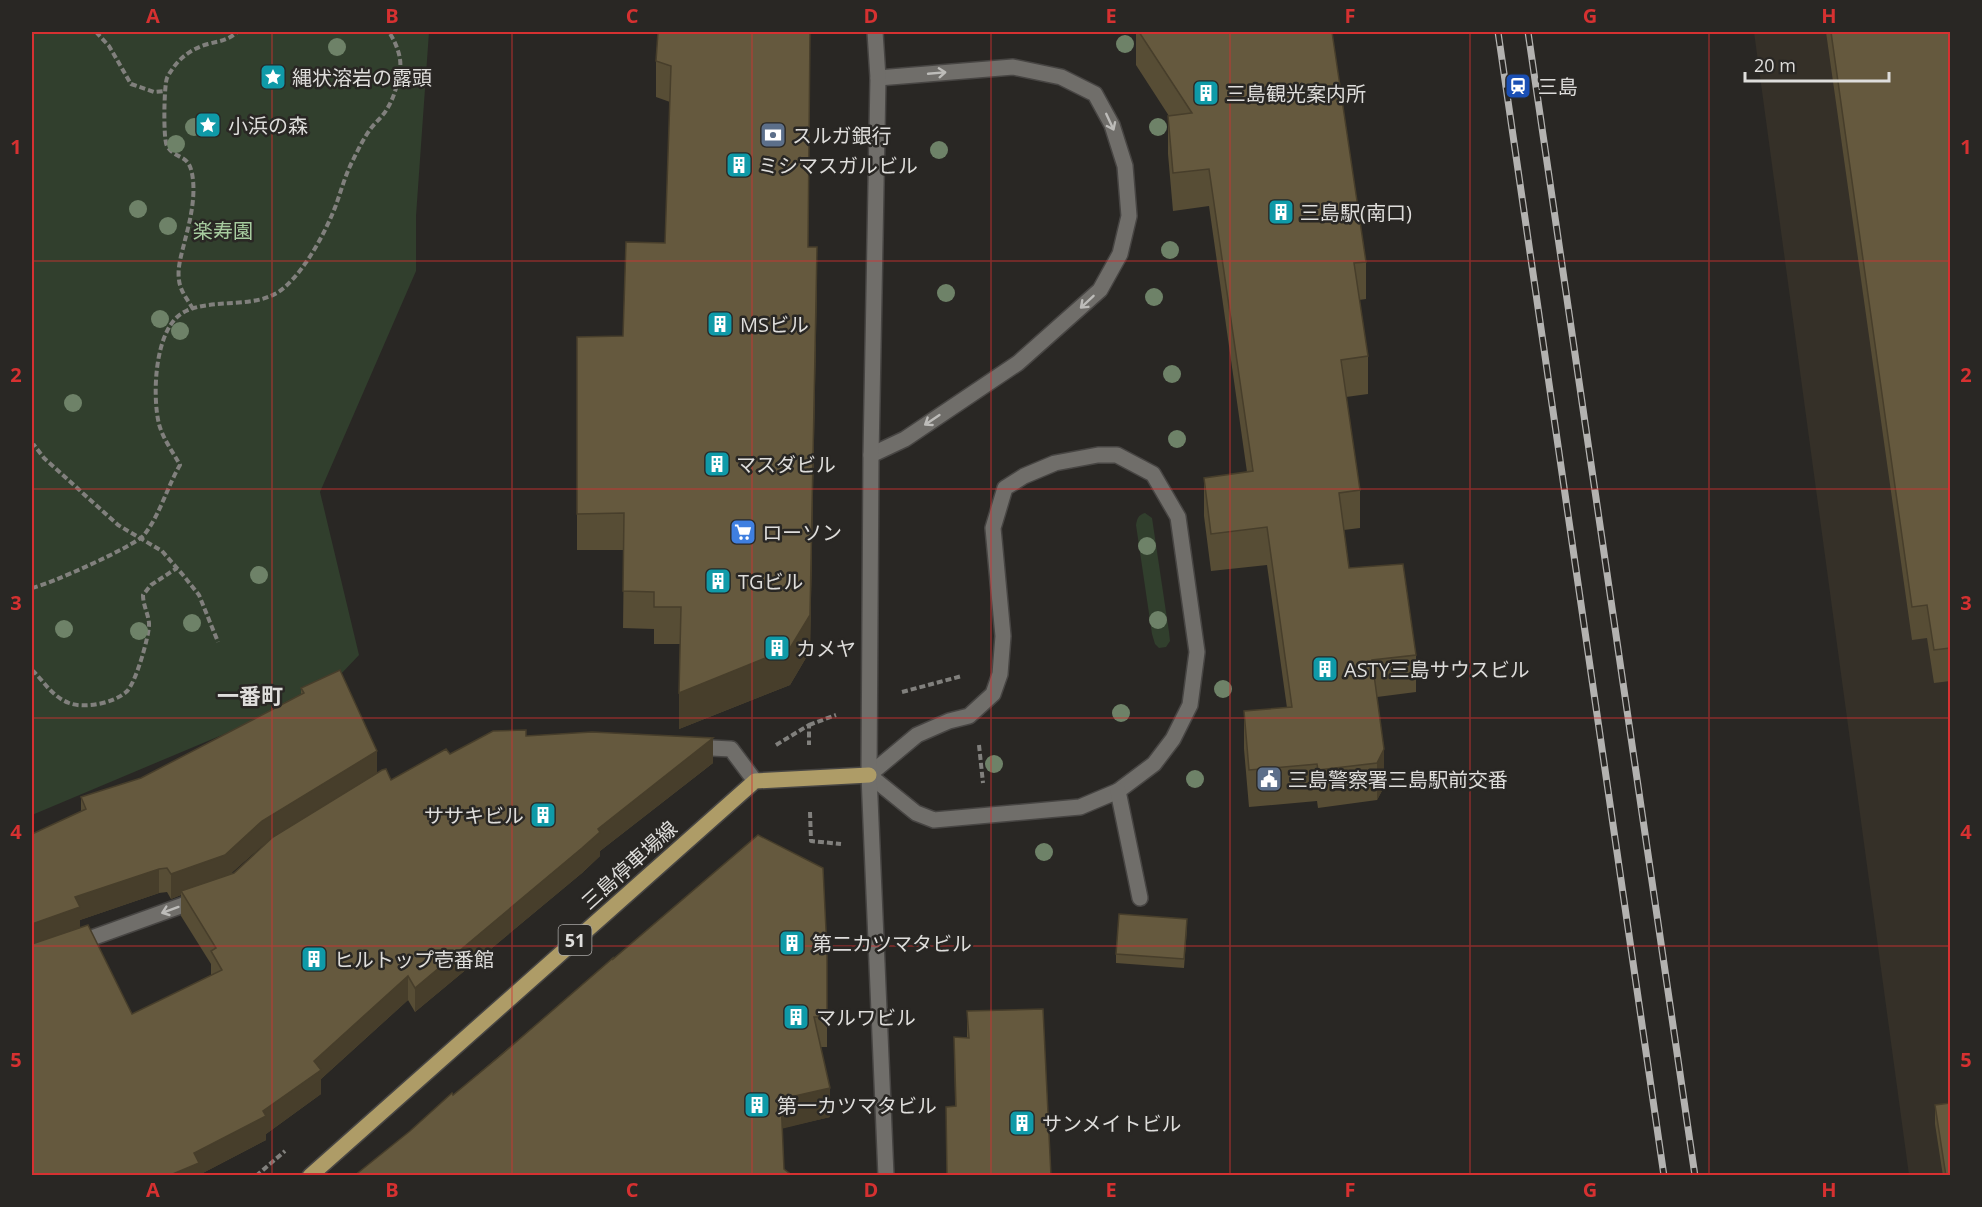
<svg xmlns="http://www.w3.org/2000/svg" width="1982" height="1207" viewBox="0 0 1982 1207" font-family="'Open Sans','Noto Sans JP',sans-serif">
<rect width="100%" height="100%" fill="#292724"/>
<!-- built -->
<path fill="#353028" d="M1754 32H1950V1175H1909Z"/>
<!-- green -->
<g fill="#313f2d">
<path d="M32 32H429L416 216V271L320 492 359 655 324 692 32 815Z"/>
<path d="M1145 513 1152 518 1169 632 1170 641 1166 647 1159 648 1155 644 1152 634 1136 525C1137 519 1138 515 1145 513Z"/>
</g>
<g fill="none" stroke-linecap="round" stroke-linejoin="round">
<!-- lane casing -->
<g stroke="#474543" stroke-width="18">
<g id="lane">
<path d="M871 455 905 439 1018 363 1100 290 1120 254 1129 216 1125 166 1112 125 1095 94 1061 77 1013 67 878 78"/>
<path d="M1098 455H1117L1153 474 1178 517 1197 652 1190 705 1173 739 1154 764 1118 791 1080 807 934 820 916 813 869 775 917 735 949 721 969 716 993 694 1000 674 1003 636 993 528 1005 488 1024 476 1055 463Z"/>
<path d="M1118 791 1140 898"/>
</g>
</g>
<!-- street casing -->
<g stroke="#474543" stroke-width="18">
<g id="street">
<path d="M692 747 731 749 755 781"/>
<path d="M75 944 200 899"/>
</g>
</g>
<!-- secondary casing -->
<g stroke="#474543" stroke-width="18">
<path id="secondary" d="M875 32 878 78 871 455 869 775 886 1176"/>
</g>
<!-- primary casing -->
<g stroke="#474543" stroke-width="18">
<path id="primary" d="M310 1176 755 781 869 775"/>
</g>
<!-- path -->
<g stroke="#81807d" stroke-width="4" stroke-dasharray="6 3" stroke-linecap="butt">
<path d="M96 32 109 46 131 84 154 92 164 91"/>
<path d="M193 309C188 300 180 291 179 280 177 267 182 253 185 240 190 221 195 200 193 180 190 151 177 162 167 146 163 140 164 85 167 78 176 60 190 49 208 44 220 41 229 40 237 32"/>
<path d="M32 448 34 445 44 458 118 525 162 551 183 575 199 595 218 642"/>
<path d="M32 588C48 585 135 546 144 535 160 515 167 487 180 465 173 452 163 439 159 424 152 396 154 325 186 311 217 297 260 311 286 286 307 267 326 231 336 205 341 191 345 176 352 162 358 150 364 137 372 127 377 121 383 116 387 109 394 98 398 83 400 70 402 57 396 43 389 32"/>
<path d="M32 670C44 681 51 696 69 703 84 709 114 703 126 692 135 686 150 634 149 623 148 613 143 605 143 595L151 585 177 568"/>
<path d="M902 692 962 676"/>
<path d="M809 725 836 715"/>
<path d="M776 745 809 725V745"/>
<path d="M979 745 983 783"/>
<path d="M810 812 811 841 841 844"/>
<path d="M256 1176 285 1151"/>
</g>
<!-- lane -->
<use href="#lane" stroke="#706e6a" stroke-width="15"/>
<!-- street -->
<use href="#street" stroke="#706e6a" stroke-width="15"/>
<!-- secondary -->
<use href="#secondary" stroke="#706e6a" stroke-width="15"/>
<!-- primary -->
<use href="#primary" stroke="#ae9c67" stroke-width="15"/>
<!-- rail casing -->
<g stroke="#b3b2b0" stroke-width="7">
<g id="rail">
<path d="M1498 32 1664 1176"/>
<path d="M1528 32 1695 1176"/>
</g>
</g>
<!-- rail -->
<use href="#rail" stroke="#292724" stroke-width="4.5" stroke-dasharray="14" stroke-linecap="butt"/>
</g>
<!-- trees -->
<g fill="#6e8268">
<circle cx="1125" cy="44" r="9"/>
<circle cx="337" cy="47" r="9"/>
<circle cx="194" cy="127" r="9"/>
<circle cx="1158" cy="127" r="9"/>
<circle cx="176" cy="144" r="9"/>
<circle cx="939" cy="150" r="9"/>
<circle cx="138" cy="209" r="9"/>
<circle cx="168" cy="226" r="9"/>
<circle cx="1170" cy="250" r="9"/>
<circle cx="946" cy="293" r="9"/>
<circle cx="1154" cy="297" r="9"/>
<circle cx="160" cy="319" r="9"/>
<circle cx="180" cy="331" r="9"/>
<circle cx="1172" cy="374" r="9"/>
<circle cx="73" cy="403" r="9"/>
<circle cx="1177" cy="439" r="9"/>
<circle cx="1147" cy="546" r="9"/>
<circle cx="259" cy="575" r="9"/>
<circle cx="1158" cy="620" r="9"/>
<circle cx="192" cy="623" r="9"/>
<circle cx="64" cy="629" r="9"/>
<circle cx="139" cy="631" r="9"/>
<circle cx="1223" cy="689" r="9"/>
<circle cx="1121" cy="713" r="9"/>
<circle cx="994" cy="764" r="9"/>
<circle cx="1195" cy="779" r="9"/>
<circle cx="1044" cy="852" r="9"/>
</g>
<!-- wall -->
<g fill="#574d35" fill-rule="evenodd">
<path d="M658 32 808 247 817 283 810 651 790 685 679 729 680 644H654V629L623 628 624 550H577V337L623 336 665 243 670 102 656 97V61Z"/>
<path d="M1136 32H1332L1366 262V299L1359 300 1368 356V394L1346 397 1360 490V528L1344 530 1349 568 1416 655V692L1377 697 1384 787 1377 800 1318 808 1317 801 1249 807 1244 749V711L1287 708 1267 565 1211 571 1204 516V478L1247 472 1209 206 1173 211 1168 154V116H1169L1136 65Z"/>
<path d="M1826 32H1950V681L1934 683 1927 638 1912 640Z"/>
<path d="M301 688 377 773 391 780 450 754 526 736 713 763 600 851V856L582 873 415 1012 408 1000 321 1079V1094L266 1134V1140L199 1175V1176H32L81 811V797L141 778 301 694ZM268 842 234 873H231L262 846ZM167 892 171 899 181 895V916L211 964V975L132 1014 80 928V920L159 893Z"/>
<path d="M1187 928 1184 968 1116 963V954Z"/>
<path d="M827 951V1047H821L830 1117 782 1128 784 1169 453 1095 613 959Z"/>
<path d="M967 1011 1051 1176 955 1106 954 1037 967 1038Z"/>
<path d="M1935 1105 1950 1176H1943L1935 1124Z"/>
</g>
<!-- shaded-wall -->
<g fill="#473e2b">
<path d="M817 247 810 651 790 685 679 729V693Z"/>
<path d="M713 738V763L600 851V856L582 873 415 1012V988L598 829Z"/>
<path d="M1384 749V787L1377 800V763Z"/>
<path d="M377 751V776L262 846 225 879 181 891V895L171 899V874L262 821Z"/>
<path d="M159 869V893L80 920V932L32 949V924L75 897Z"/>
<path d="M408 976V1000L321 1079V1094L266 1134V1140L199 1175V1176H168L194 1153 263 1111 314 1061Z"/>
<path d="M830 1088V1117L781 1129V1099Z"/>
</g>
<!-- building -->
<g fill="#65593e" stroke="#473e2b" stroke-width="1.5">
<path d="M658 32H810L808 247H817L810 615 790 648 679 693 681 607H654V592L623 591 624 513 577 514V337L623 336 626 242 665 243 671 66 656 61Z"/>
<path d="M1139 32H1332L1366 262 1354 263 1368 356 1341 360 1360 490 1339 493 1349 568 1403 564 1416 655 1372 660 1384 749 1377 763 1318 770 1317 764 1249 770 1244 711 1292 707 1267 527 1211 534 1204 478 1253 471 1209 169 1173 173 1168 116 1192 113Z"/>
<path d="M1831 32H1950V648L1934 650 1927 605 1912 607Z"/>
<path d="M340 670 377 751 262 821 225 855 171 874 167 868 159 869 75 897 80 907 32 924V834L86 809 81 797 141 778 304 693 301 688Z"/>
<path d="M526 730V736L592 732 713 738 598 829 600 832 582 848 415 988 408 976 314 1061 321 1070 263 1111 266 1116 194 1153 199 1163 168 1176H32V944L88 925 132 1014 222 970 211 951 216 948 181 891 234 873 273 837 382 770 386 769 391 780 446 749 450 754 493 731Z"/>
<path d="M758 835 823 868 827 951V1017H814L830 1088 781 1099 784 1169 793 1176H354L410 1131 452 1093 453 1095 500 1056 613 958V959Z"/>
<path d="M1119 914 1187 919 1184 959 1116 954Z"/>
<path d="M1043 1009 1051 1176H947L946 1107 956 1106 954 1037 969 1038 967 1011Z"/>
<path d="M1950 1103V1176H1946L1935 1105Z"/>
</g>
<!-- one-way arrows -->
<defs><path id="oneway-shaft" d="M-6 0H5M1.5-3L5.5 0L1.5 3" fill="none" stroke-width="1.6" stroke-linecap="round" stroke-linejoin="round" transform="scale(1.5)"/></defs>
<g stroke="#bdbcb9">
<use href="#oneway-shaft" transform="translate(937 73) rotate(-5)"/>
<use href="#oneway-shaft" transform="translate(1110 122) rotate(65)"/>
<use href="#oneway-shaft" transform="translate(1087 302) rotate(137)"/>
<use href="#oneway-shaft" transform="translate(932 420) rotate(146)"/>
<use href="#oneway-shaft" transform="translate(170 910) rotate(160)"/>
</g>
<!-- grid -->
<path fill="none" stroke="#d63131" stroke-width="1.5" stroke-opacity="0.55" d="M272 32V1176M512 32V1176M752 32V1176M991 32V1176M1230 32V1176M1470 32V1176M1709 32V1176M32 261H1950M32 489H1950M32 718H1950M32 946H1950"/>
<!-- icons -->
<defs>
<g id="sight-square" transform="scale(1.35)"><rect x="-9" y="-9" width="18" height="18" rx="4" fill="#0f9aa8" stroke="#292724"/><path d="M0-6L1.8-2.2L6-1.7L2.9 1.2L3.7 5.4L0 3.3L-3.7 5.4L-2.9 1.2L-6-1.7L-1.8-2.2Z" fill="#fff"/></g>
<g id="station-square" transform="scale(1.35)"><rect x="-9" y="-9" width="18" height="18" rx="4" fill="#1a4fb4" stroke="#292724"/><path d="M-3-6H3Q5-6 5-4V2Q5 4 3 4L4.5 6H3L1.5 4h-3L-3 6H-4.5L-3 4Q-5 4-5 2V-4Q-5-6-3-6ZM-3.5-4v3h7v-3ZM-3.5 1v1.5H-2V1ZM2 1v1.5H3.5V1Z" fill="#fff"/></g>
<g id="building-square" transform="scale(1.35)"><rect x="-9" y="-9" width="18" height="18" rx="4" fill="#0f9aa8" stroke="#292724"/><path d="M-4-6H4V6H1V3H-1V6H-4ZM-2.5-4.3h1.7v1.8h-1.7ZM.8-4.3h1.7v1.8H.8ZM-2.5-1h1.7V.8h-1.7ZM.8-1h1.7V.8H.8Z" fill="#fff"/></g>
<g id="bank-square" transform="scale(1.35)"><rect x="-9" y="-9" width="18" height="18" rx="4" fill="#5c6f8a" stroke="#292724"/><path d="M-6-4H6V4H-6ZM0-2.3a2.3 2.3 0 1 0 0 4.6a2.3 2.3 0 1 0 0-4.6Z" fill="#fff"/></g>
<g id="supermarket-square" transform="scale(1.35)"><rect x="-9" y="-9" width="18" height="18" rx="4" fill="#3f7fe0" stroke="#292724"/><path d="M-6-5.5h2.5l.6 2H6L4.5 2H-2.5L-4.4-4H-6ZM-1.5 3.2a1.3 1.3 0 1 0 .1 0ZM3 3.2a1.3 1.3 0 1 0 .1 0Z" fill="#fff"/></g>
<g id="civic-square" transform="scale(1.35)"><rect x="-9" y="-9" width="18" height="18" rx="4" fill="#5c6f8a" stroke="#292724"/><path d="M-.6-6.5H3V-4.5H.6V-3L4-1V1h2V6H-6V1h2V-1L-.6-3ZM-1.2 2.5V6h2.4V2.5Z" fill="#fff"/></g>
</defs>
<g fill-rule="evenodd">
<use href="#sight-square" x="273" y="77"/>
<use href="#station-square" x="1518" y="86"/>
<use href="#building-square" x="1206" y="93"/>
<use href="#sight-square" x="208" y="125"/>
<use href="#bank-square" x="773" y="135"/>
<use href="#building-square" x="739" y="165"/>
<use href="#building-square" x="1281" y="212"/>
<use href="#building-square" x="720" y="324"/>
<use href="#building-square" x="717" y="464"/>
<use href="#supermarket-square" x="743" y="532"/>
<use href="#building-square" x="718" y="581"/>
<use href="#building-square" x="777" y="648"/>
<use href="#building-square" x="1325" y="669"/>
<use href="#civic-square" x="1269" y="779"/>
<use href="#building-square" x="543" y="815"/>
<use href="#building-square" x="792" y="943"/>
<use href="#building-square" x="314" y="959"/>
<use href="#building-square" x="796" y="1017"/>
<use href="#building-square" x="757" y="1105"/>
<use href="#building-square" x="1022" y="1123"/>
</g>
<g text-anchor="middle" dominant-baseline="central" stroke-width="5" stroke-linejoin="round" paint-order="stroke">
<!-- shield labels -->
<rect fill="#292724" stroke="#a8a6a4" stroke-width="1.5" x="558.5" y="925" width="33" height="30" rx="4.5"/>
<g font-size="18" font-weight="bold" fill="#dedddb">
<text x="575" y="940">51</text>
</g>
<!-- poi labels -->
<g font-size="20" fill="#dedddb" stroke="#292724" text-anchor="start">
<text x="292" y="77">縄状溶岩の露頭</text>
<text x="1538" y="86">三島</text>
<text x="1226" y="93">三島観光案内所</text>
<text x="228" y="125">小浜の森</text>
<text x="792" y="135">スルガ銀行</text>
<text x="758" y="165">ミシマスガルビル</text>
<text x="1300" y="212">三島駅(南口)</text>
<text x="740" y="324">MSビル</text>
<text x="736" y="464">マスダビル</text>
<text x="762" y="532">ローソン</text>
<text x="738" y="581">TGビル</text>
<text x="796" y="648">カメヤ</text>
<text x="1344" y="669">ASTY三島サウスビル</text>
<text x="1288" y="779">三島警察署三島駅前交番</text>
<text x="524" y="815" text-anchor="end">ササキビル</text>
<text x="812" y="943">第二カツマタビル</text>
<text x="334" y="959">ヒルトップ壱番館</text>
<text x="816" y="1017">マルワビル</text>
<text x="777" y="1105">第一カツマタビル</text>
<text x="1042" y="1123">サンメイトビル</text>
</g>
<!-- park labels -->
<g font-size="20" fill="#a7cc9f" stroke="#292724">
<text x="223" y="230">楽寿園</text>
</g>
<!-- street labels -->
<g font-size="20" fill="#dedddb" stroke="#292724">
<text transform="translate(629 865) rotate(-42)">三島停車場線</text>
</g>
<!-- quarter labels -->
<g font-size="22" font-weight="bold" fill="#dedddb" stroke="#292724">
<text x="250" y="695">一番町</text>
</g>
</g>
<!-- border -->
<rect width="1982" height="1207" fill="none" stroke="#292724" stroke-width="66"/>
<!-- scale -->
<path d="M1745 72v9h144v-9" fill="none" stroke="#dedddb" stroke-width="3"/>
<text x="1754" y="72" font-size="18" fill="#dedddb" stroke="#292724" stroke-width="4.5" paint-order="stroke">20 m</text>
<rect x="33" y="33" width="1916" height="1141" fill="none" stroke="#d63131" stroke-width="2"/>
<g font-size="20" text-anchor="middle" font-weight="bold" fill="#d63131">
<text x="153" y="23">A</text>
<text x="392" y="23">B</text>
<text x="632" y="23">C</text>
<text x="871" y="23">D</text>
<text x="1111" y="23">E</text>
<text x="1350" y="23">F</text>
<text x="1590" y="23">G</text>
<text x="1829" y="23">H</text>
<text x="16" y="154">1</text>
<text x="1966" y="154">1</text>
<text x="16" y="382">2</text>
<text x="1966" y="382">2</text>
<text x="16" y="610">3</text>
<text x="1966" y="610">3</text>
<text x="16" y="839">4</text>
<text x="1966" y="839">4</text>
<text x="16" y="1067">5</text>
<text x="1966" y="1067">5</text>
<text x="153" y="1197">A</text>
<text x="392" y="1197">B</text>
<text x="632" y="1197">C</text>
<text x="871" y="1197">D</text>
<text x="1111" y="1197">E</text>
<text x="1350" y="1197">F</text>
<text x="1590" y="1197">G</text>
<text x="1829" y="1197">H</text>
</g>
</svg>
